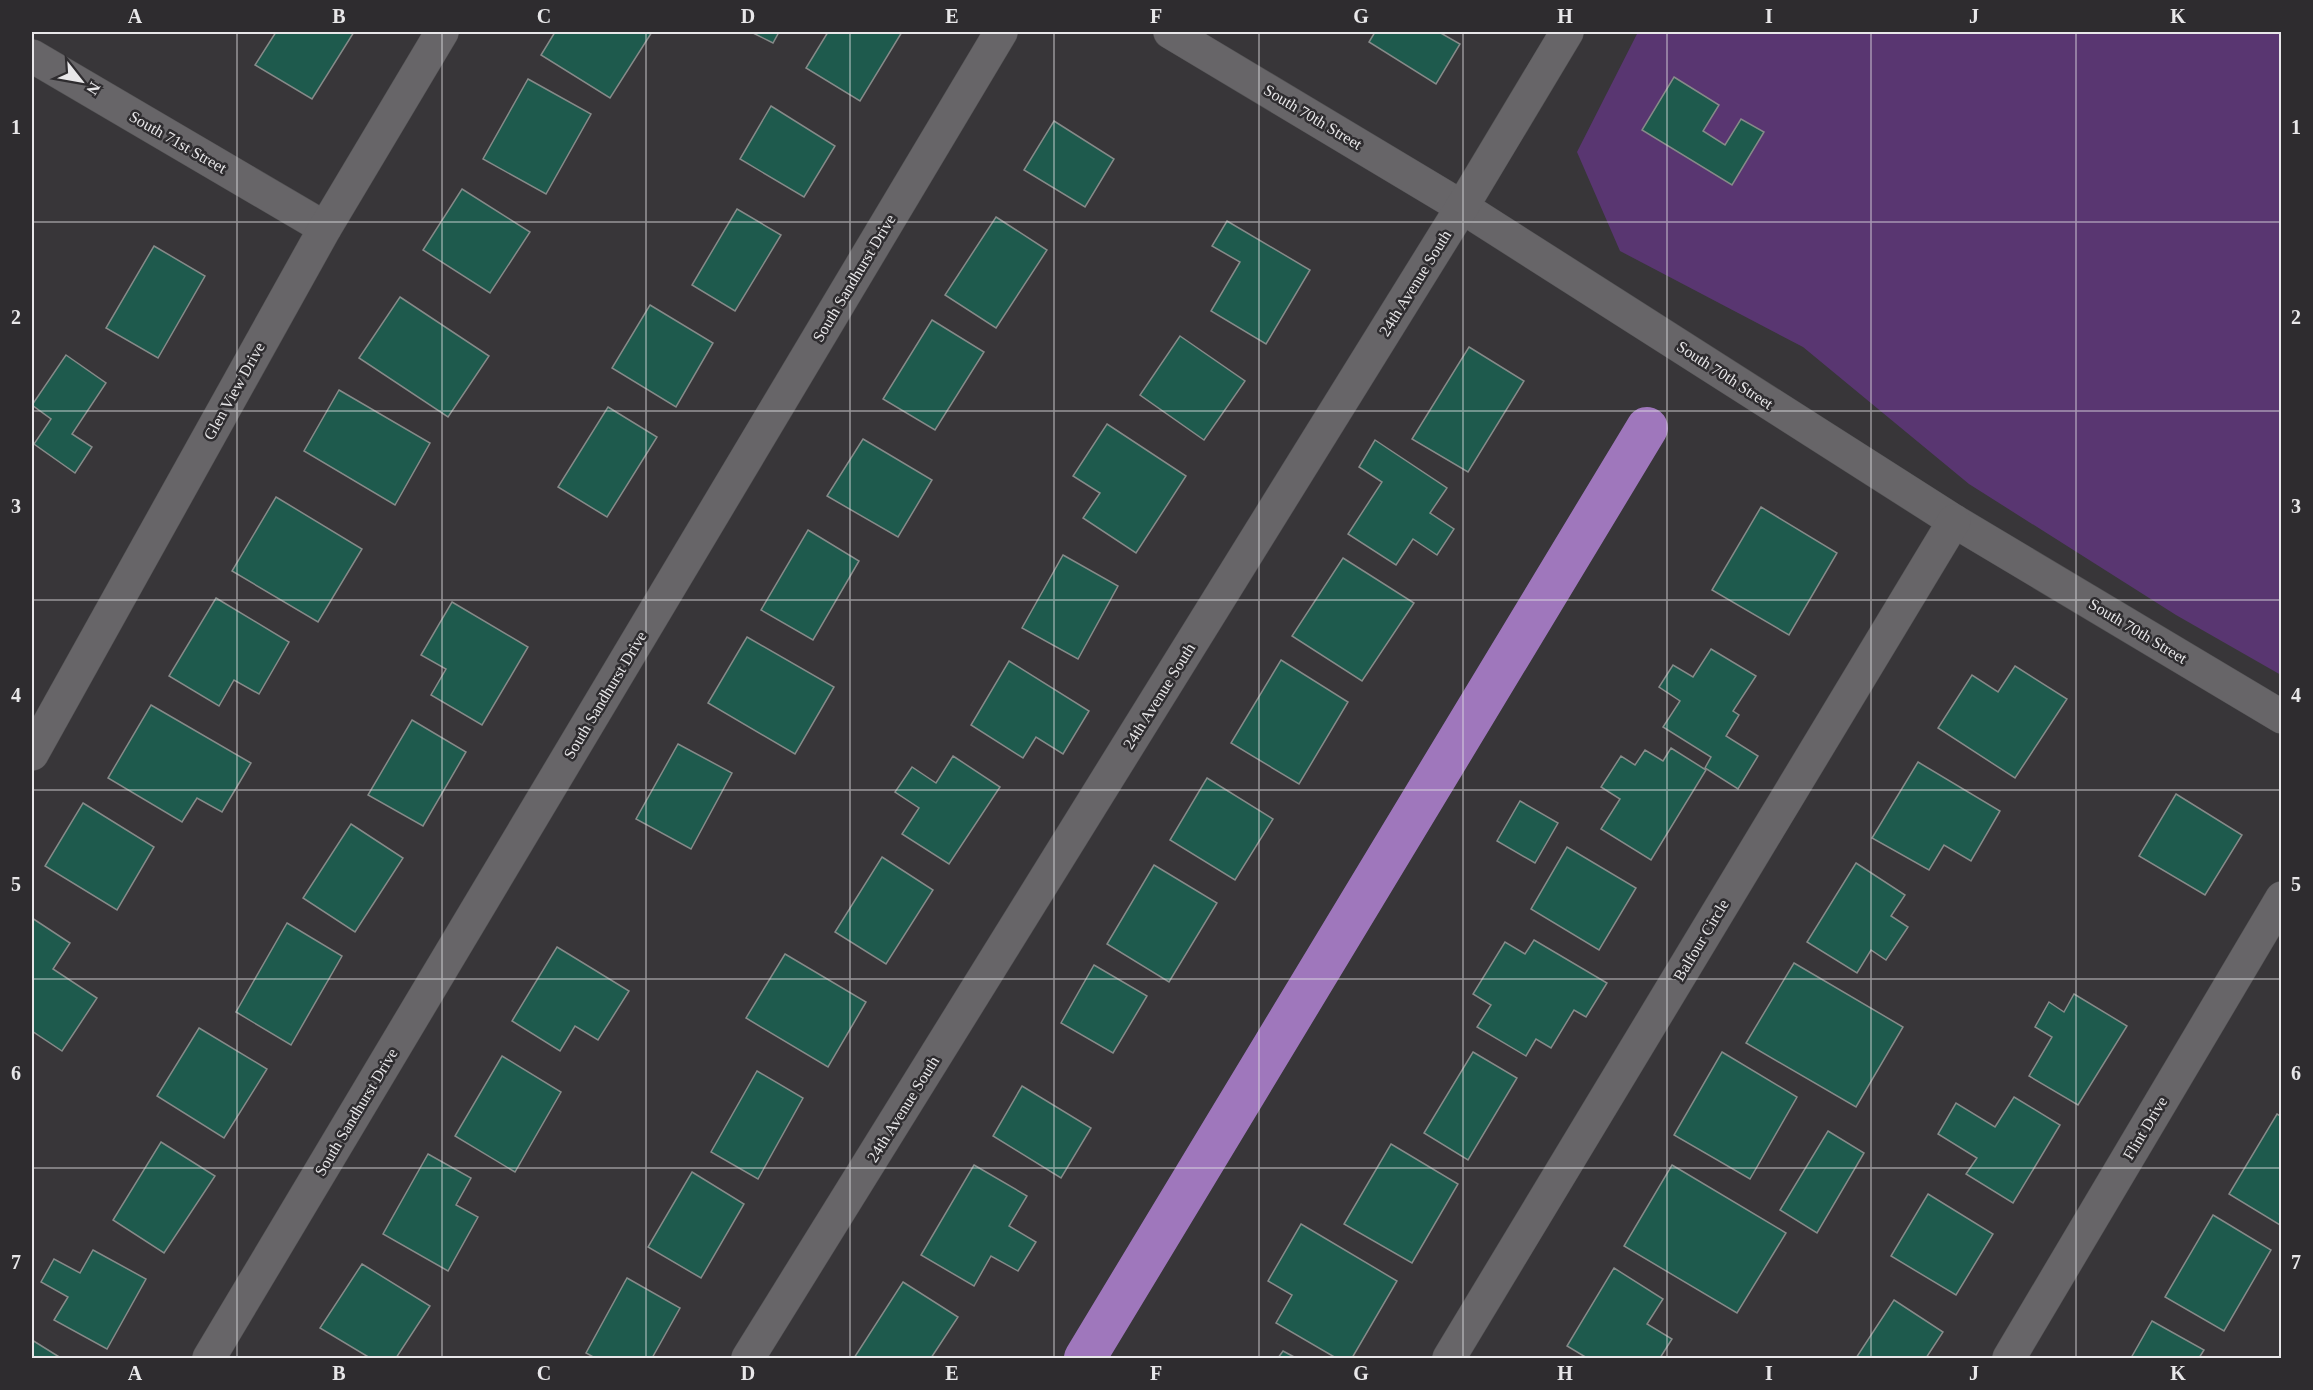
<svg xmlns="http://www.w3.org/2000/svg" width="2313" height="1390" viewBox="0 0 2313 1390" font-family="'Times New Roman',serif">
<rect width="100%" height="100%" fill="#383639"/>
<!-- green -->
<path fill="#593671" d="M1638 32H2281V675L2176 615 1969 484 1803 347 1620 251 1577 152Z"/>
<g fill="none" stroke-linecap="round" stroke-linejoin="round">
<!-- canal -->
<path stroke="#9f77bc" stroke-width="42" d="M1085 1358 1647 428"/>
</g>
<!-- building -->
<g fill="#1e5a4d" stroke="#868a89" stroke-width="1.5">
<path d="M276 32H354L312 99 255 65Z"/>
<path d="M555 32H652L610 98 541 55Z"/>
<path d="M751 32H779L773 43Z"/>
<path d="M828 32H902L860 101 806 68Z"/>
<path d="M1375 32H1439L1460 44 1436 84 1369 42Z"/>
<path d="M1674 77 1719 105 1703 131 1725 145 1741 119 1764 132 1732 185 1642 130Z"/>
<path d="M528 79 591 114 546 194 483 159Z"/>
<path d="M771 106 835 146 804 197 740 159Z"/>
<path d="M1054 121 1114 159 1085 207 1024 170Z"/>
<path d="M462 189 530 232 490 293 423 250Z"/>
<path d="M737 209 781 235 735 311 692 285Z"/>
<path d="M996 217 1047 250 996 328 945 295Z"/>
<path d="M1227 221 1310 270 1266 344 1211 311 1240 262 1212 246Z"/>
<path d="M154 246 205 276 158 358 106 328Z"/>
<path d="M400 297 489 356 448 417 359 358Z"/>
<path d="M650 305 713 343 676 407 612 368Z"/>
<path d="M932 320 984 352 935 430 883 399Z"/>
<path d="M1180 336 1245 381 1204 440 1140 395Z"/>
<path d="M1469 347 1524 381 1468 472 1412 439Z"/>
<path d="M66 355 106 383 72 434 92 447 75 473 34 444 51 419 32 405Z"/>
<path d="M339 390 430 443 395 505 304 451Z"/>
<path d="M608 407 657 437 607 517 558 487Z"/>
<path d="M1107 424 1186 476 1136 553 1083 518 1100 493 1073 476Z"/>
<path d="M863 439 932 480 898 537 827 496Z"/>
<path d="M1375 440 1447 488 1430 513 1454 529 1437 555 1413 539 1396 565 1348 534 1382 482 1359 467Z"/>
<path d="M276 497 362 549 318 622 232 571Z"/>
<path d="M1761 507 1837 553 1789 635 1712 590Z"/>
<path d="M808 530 859 561 813 640 761 610Z"/>
<path d="M1063 555 1118 586 1078 659 1022 628Z"/>
<path d="M1343 558 1414 603 1362 681 1292 636Z"/>
<path d="M216 598 289 642 259 694 234 680 219 706 169 676Z"/>
<path d="M452 602 528 647 482 725 431 695 446 669 421 655Z"/>
<path d="M747 637 834 687 795 754 708 703Z"/>
<path d="M1711 649 1756 676 1733 711 1739 715 1726 736 1758 756 1738 789 1705 768 1711 757 1663 727 1680 701 1659 687 1673 665 1693 677Z"/>
<path d="M1281 660 1348 702 1299 784 1231 743Z"/>
<path d="M1009 661 1089 711 1063 754 1036 737 1023 758 971 725Z"/>
<path d="M2015 666 2067 699 2015 778 1938 728 1972 675 1998 692Z"/>
<path d="M151 705 251 763 222 812 197 798 182 822 108 778Z"/>
<path d="M412 720 466 752 423 826 368 795Z"/>
<path d="M678 744 732 773 691 849 636 819Z"/>
<path d="M1671 748 1706 770 1651 860 1601 829 1620 799 1601 787 1621 756 1635 765 1645 750 1663 761Z"/>
<path d="M953 756 1000 787 949 864 902 834 919 808 895 792 912 767 936 783Z"/>
<path d="M1918 762 2000 811 1971 861 1944 845 1929 870 1872 838Z"/>
<path d="M1207 778 1273 819 1235 880 1170 840Z"/>
<path d="M2176 794 2242 835 2205 895 2139 856Z"/>
<path d="M1520 801 1558 823 1535 863 1497 841Z"/>
<path d="M83 803 154 847 117 910 45 866Z"/>
<path d="M351 824 403 858 355 932 303 898Z"/>
<path d="M1567 847 1636 888 1599 950 1531 909Z"/>
<path d="M882 857 933 890 886 964 835 932Z"/>
<path d="M1856 863 1905 895 1891 916 1908 927 1886 960 1871 950 1857 973 1807 942Z"/>
<path d="M1154 865 1217 903 1169 982 1107 944Z"/>
<path d="M32 918 70 943 53 969 97 998 62 1051 32 1031Z"/>
<path d="M287 923 342 956 291 1045 236 1012Z"/>
<path d="M1534 940 1607 983 1586 1017 1574 1010 1551 1048 1536 1039 1526 1056 1477 1027 1491 1005 1473 994 1505 942 1525 954Z"/>
<path d="M557 947 629 991 598 1040 575 1026 560 1051 512 1021Z"/>
<path d="M785 954 866 1002 828 1067 746 1018Z"/>
<path d="M1794 963 1903 1027 1856 1107 1746 1043Z"/>
<path d="M1094 965 1147 996 1113 1053 1061 1023Z"/>
<path d="M2074 994 2127 1026 2078 1105 2029 1076 2052 1037 2035 1027 2049 1002 2064 1012Z"/>
<path d="M199 1028 267 1069 224 1138 157 1096Z"/>
<path d="M1473 1052 1517 1078 1468 1160 1424 1133Z"/>
<path d="M1722 1052 1797 1097 1750 1179 1674 1135Z"/>
<path d="M502 1056 561 1092 515 1172 455 1136Z"/>
<path d="M757 1071 803 1098 758 1179 711 1152Z"/>
<path d="M1022 1086 1091 1128 1061 1178 993 1136Z"/>
<path d="M2014 1097 2060 1125 2013 1203 1966 1174 1977 1158 1938 1134 1956 1103 1995 1127Z"/>
<path d="M2277 1114 2282 1117V1222L2280 1225 2229 1194Z"/>
<path d="M1828 1131 1864 1153 1817 1233 1780 1210Z"/>
<path d="M161 1142 215 1176 164 1253 113 1220Z"/>
<path d="M1391 1144 1458 1184 1412 1263 1344 1224Z"/>
<path d="M428 1154 471 1178 456 1205 478 1217 448 1271 383 1234Z"/>
<path d="M974 1165 1027 1196 1009 1226 1036 1242 1018 1271 991 1256 974 1286 921 1255Z"/>
<path d="M1672 1165 1786 1233 1737 1313 1624 1246Z"/>
<path d="M692 1172 744 1204 701 1278 648 1247Z"/>
<path d="M1928 1194 1993 1234 1956 1295 1891 1256Z"/>
<path d="M2213 1215 2271 1250 2224 1331 2165 1297Z"/>
<path d="M1301 1224 1397 1281 1352 1358H1336L1276 1323 1292 1295 1268 1281Z"/>
<path d="M93 1250 146 1279 107 1349 54 1320 68 1297 41 1282 54 1259 80 1273Z"/>
<path d="M362 1264 430 1306 396 1358H370L320 1328Z"/>
<path d="M1614 1268 1663 1299 1647 1324 1672 1339 1660 1358H1587L1567 1346Z"/>
<path d="M627 1278 680 1308 652 1358H595L586 1353Z"/>
<path d="M903 1282 958 1317 931 1358H854Z"/>
<path d="M1894 1300 1943 1332 1926 1358H1856Z"/>
<path d="M2152 1321 2204 1350 2199 1358H2131Z"/>
<path d="M32 1340 61 1358H32Z"/>
<path d="M1283 1351 1296 1358H1278Z"/>
</g>
<g fill="none" stroke-linecap="round" stroke-linejoin="round">
<!-- minor casing -->
<g stroke="#535254" stroke-width="34">
<g id="minor">
<path d="M1170 32 1462 207 1954 521 2282 717"/>
<path d="M32 56 325 228"/>
<path d="M32 754 325 228 442 32"/>
<path d="M209 1358 1001 32"/>
<path d="M748 1358 1462 207 1567 32"/>
<path d="M1449 1358 1954 521"/>
<path d="M2009 1358 2282 898"/>
</g>
</g>
<!-- minor -->
<use href="#minor" stroke="#676568" stroke-width="33"/>
</g>
<!-- grid -->
<path fill="none" stroke="#e8e7e9" stroke-width="1.5" stroke-opacity="0.55" d="M237 32V1358M442 32V1358M646 32V1358M850 32V1358M1054 32V1358M1259 32V1358M1463 32V1358M1667 32V1358M1871 32V1358M2076 32V1358M32 222H2282M32 411H2282M32 600H2282M32 790H2282M32 979H2282M32 1168H2282"/>
<g text-anchor="middle" dominant-baseline="central" stroke-width="5" stroke-linejoin="round" paint-order="stroke">
<!-- street labels -->
<g font-size="16" fill="#e8e7e9" stroke="#2e2c2f">
<text transform="translate(1313 117) rotate(31)">South 70th Street</text>
<text transform="translate(178 142) rotate(30)">South 71st Street</text>
<text transform="translate(854 278) rotate(-59)">South Sandhurst Drive</text>
<text transform="translate(1415 283) rotate(-58)">24th Avenue South</text>
<text transform="translate(1725 375) rotate(33)">South 70th Street</text>
<text transform="translate(234 391) rotate(-61)">Glen View Drive</text>
<text transform="translate(2138 631) rotate(31)">South 70th Street</text>
<text transform="translate(605 695) rotate(-59)">South Sandhurst Drive</text>
<text transform="translate(1159 696) rotate(-58)">24th Avenue South</text>
<text transform="translate(1701 940) rotate(-59)">Balfour Circle</text>
<text transform="translate(903 1109) rotate(-58)">24th Avenue South</text>
<text transform="translate(356 1112) rotate(-59)">South Sandhurst Drive</text>
<text transform="translate(2145 1128) rotate(-59)">Flint Drive</text>
</g>
</g>
<!-- border -->
<rect width="2313" height="1390" fill="none" stroke="#2e2c2f" stroke-width="66"/>
<!-- north arrow -->
<g transform="translate(81 81) rotate(121)" stroke="#2e2c2f" stroke-width="4.5" paint-order="stroke">
<path d="M0-4.5L10 22L0 15L-10 22Z" fill="#e8e7e9"/>
<text y="-9" font-size="16" font-weight="bold" text-anchor="middle" fill="#e8e7e9">N</text>
</g>
<rect x="33" y="33" width="2247" height="1324" fill="none" stroke="#e8e7e9" stroke-width="2"/>
<g font-size="20" text-anchor="middle" font-weight="bold" fill="#e8e7e9">
<text x="135" y="23">A</text>
<text x="339" y="23">B</text>
<text x="544" y="23">C</text>
<text x="748" y="23">D</text>
<text x="952" y="23">E</text>
<text x="1156" y="23">F</text>
<text x="1361" y="23">G</text>
<text x="1565" y="23">H</text>
<text x="1769" y="23">I</text>
<text x="1974" y="23">J</text>
<text x="2178" y="23">K</text>
<text x="16" y="134">1</text>
<text x="2296" y="134">1</text>
<text x="16" y="324">2</text>
<text x="2296" y="324">2</text>
<text x="16" y="513">3</text>
<text x="2296" y="513">3</text>
<text x="16" y="702">4</text>
<text x="2296" y="702">4</text>
<text x="16" y="891">5</text>
<text x="2296" y="891">5</text>
<text x="16" y="1080">6</text>
<text x="2296" y="1080">6</text>
<text x="16" y="1269">7</text>
<text x="2296" y="1269">7</text>
<text x="135" y="1380">A</text>
<text x="339" y="1380">B</text>
<text x="544" y="1380">C</text>
<text x="748" y="1380">D</text>
<text x="952" y="1380">E</text>
<text x="1156" y="1380">F</text>
<text x="1361" y="1380">G</text>
<text x="1565" y="1380">H</text>
<text x="1769" y="1380">I</text>
<text x="1974" y="1380">J</text>
<text x="2178" y="1380">K</text>
</g>
</svg>
